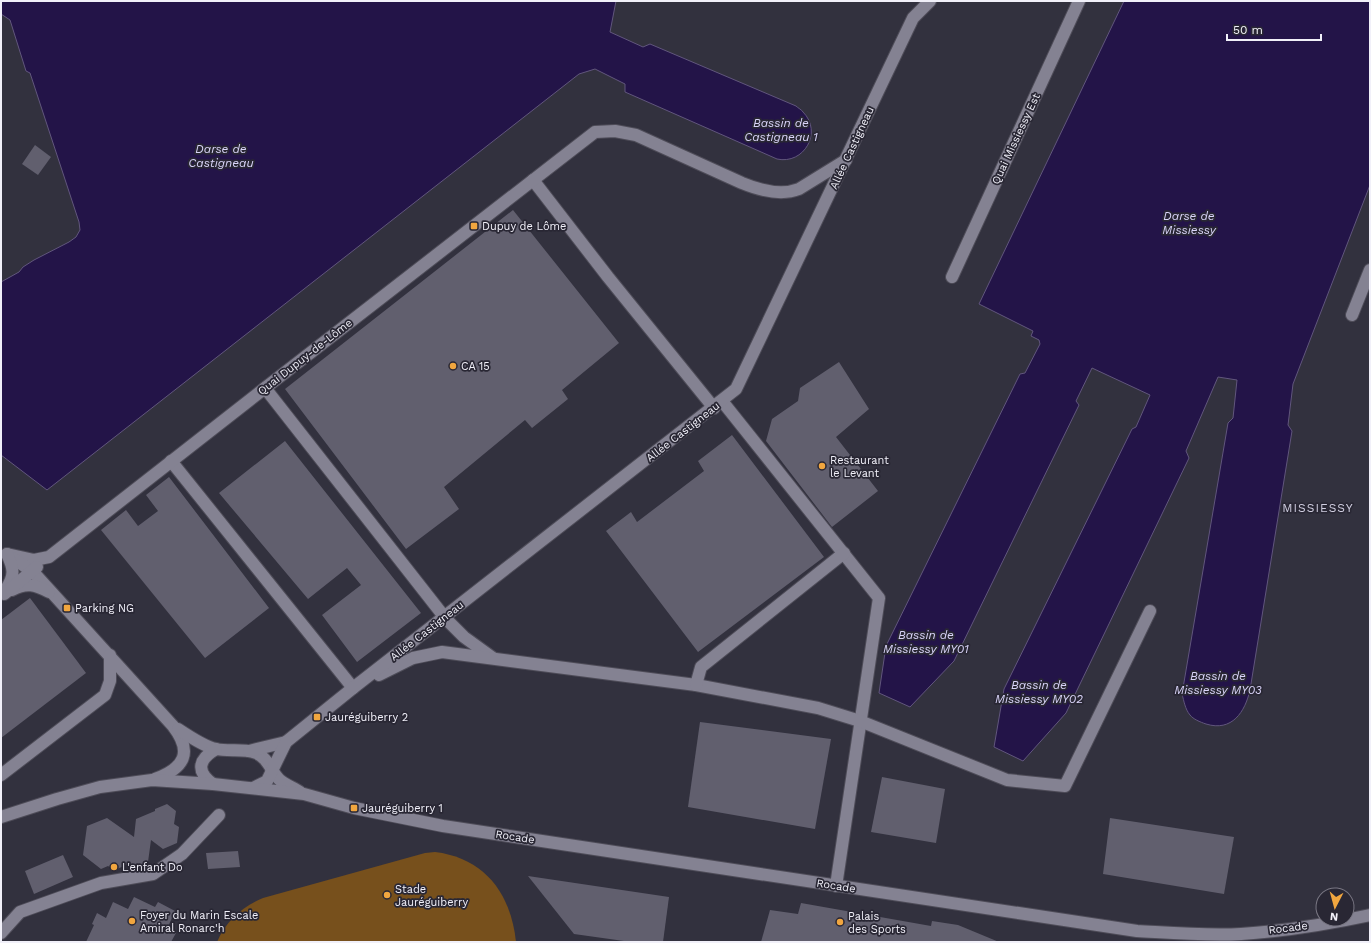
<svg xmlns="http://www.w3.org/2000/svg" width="1371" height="943" viewBox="0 0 1371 943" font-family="'Work Sans',sans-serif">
<rect width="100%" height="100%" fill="#32313e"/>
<!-- green -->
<path fill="#77501c" d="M435 852C485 858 511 894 516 942H217C226 921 242 907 263 898L425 853Z"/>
<!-- water -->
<g fill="#231448" stroke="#61567d">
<path d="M1 1H616L610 32 643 47 650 44 796 106C798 108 802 110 803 112 823 132 804 165 777 159L625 92V84L595 69 579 74 47 490 1 455V282L19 272 23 267 34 260 69 242 76 237 80 230 79 222 30 73 26 71 10 20 1 14Z"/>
<path d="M1124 1H1370V185L1293 384 1288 425 1292 431 1250 690C1245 712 1232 732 1206 724 1200 722 1193 719 1190 715 1185 709 1184 701 1182 694L1228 423 1233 418 1237 380 1218 377 1186 451 1189 458 1066 713 1023 761 994 747 1004 689 1132 429 1136 427 1150 395 1092 368 1076 401 1079 405 954 661 910 707 879 693 886 646 1020 374 1025 373 1040 344 1039 340 1031 336 1033 331 979 304Z"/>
</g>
<!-- building -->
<g fill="#615f6e">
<path d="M35 145 51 157 38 175 22 164Z"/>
<path d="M513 210 619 343 562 390 568 399 532 428 525 420 444 487 459 509 406 549 285 389Z"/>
<path d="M839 362 869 409 836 437 878 491 832 527 766 441 772 419 798 401 800 388Z"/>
<path d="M732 435 824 557 698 652 606 531 631 512 637 522 704 471 698 461Z"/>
<path d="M285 441 421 613 357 662 322 615 361 585 347 568 308 599 219 493Z"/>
<path d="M169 477 269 608 205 658 101 530 126 510 138 526 158 511 146 495Z"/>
<path d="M30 598 86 673 1 738V620Z"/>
<path d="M700 722 831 739 815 829 688 807Z"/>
<path d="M882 777 945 789 936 843 871 832Z"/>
<path d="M167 804 176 811 174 824 179 827 177 843 163 849 151 840 148 862 134 869 128 864 115 870 108 866 101 869 83 855 87 826 107 818 134 837 136 819 155 811V809Z"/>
<path d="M1110 818 1234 837 1224 894 1103 874Z"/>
<path d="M238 851 240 867 208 869 206 853Z"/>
<path d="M63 855 73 877 34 894 25 871Z"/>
<path d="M528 876 669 897 663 942H631L574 934Z"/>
<path d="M134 897 155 907 158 902 175 911 167 929 176 933 171 942H86L94 925 92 924 97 913 106 918 113 902 128 909Z"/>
<path d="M801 903 931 926 932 921 958 925 999 942H761L770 910 798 914Z"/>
</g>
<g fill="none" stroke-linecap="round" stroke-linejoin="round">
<!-- minor casing -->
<g stroke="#4e4c58" stroke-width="14">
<g id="minor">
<path d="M533 180 608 277 714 408"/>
<path d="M952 277 1079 1"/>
<path d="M1352 315 1370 270"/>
<path d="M265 388 446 619 464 637 493 658"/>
<path d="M722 401 879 598 836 886"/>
<path d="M171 461 353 688"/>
<path d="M7 554 34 560 49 557 265 388 595 132 615 131 636 135 742 183C759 190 781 196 799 189L846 160"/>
<path d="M13 558 35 574 173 726C193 752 185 768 155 779"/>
<path d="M6 589C15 575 14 569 7 554"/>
<path d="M12 590C27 582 35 585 49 592"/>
<path d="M4 594 37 567"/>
<path d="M379 675 413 658 442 652 696 685 818 708 860 721 1007 780 1065 786 1150 611"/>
<path d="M696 685 701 667 844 553"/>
<path d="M178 729C187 735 205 747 216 749 229 752 244 748 256 753 269 758 271 773 281 781 286 785 294 788 300 792"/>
<path d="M249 751 286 742"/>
<path d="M1 775 105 695 110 681V655"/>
<path d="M213 784C195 771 199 759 216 749"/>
<path d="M253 788 267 781 286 742 353 688 736 389 913 18 930 1"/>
<path d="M1 817 57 799 100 787 152 780 213 784 304 794 354 808 443 826 1137 931C1172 933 1206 936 1241 934 1284 931 1328 924 1370 915"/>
<path d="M1 933 20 912 101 883 153 874 182 854 219 815"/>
</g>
</g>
<!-- minor -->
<use href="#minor" stroke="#848292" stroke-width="12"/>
</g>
<!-- markers -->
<g fill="#f1a63f" stroke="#292734" stroke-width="1.5">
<rect x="470" y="222" width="8" height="8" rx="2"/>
<circle cx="453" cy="366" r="4"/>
<circle cx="822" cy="466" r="4"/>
<rect x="63" y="604" width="8" height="8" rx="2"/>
<rect x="313" y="713" width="8" height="8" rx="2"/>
<rect x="350" y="804" width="8" height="8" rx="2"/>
<circle cx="114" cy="867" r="4"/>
<circle cx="387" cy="895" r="4"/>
<circle cx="132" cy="921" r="4"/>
<circle cx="840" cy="922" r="4"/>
</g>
<g text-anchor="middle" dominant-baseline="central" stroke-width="3.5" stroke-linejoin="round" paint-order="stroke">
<!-- street labels -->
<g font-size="11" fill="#f1f0f9" stroke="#292734">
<text transform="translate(1016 139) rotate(-65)">Quai Missiessy Est</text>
<text transform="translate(852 148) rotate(-65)">Allée Castigneau</text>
<text transform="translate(305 357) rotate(-38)">Quai Dupuy-de-Lôme</text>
<text transform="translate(683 432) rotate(-38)">Allée Castigneau</text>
<text transform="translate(427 631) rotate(-38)">Allée Castigneau</text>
<text transform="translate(515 837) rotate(9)">Rocade</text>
<text transform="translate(836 886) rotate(9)">Rocade</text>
<text transform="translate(1288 928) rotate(-7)">Rocade</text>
</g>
<!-- poi labels -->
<g font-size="11" fill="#f1f0f9" stroke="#292734" text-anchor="start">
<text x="482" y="226">Dupuy de Lôme</text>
<text x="461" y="366">CA 15</text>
<text x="830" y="460">Restaurant<tspan x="830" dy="13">le Levant</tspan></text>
<text x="75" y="608">Parking NG</text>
<text x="325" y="717">Jauréguiberry 2</text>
<text x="362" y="808">Jauréguiberry 1</text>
<text x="122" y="867">L'enfant Do</text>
<text x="395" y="889">Stade<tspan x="395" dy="13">Jauréguiberry</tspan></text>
<text x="140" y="915">Foyer du Marin Escale<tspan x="140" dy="13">Amiral Ronarc'h</tspan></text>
<text x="848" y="916">Palais<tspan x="848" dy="13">des Sports</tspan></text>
</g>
<!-- water labels -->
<g font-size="12" font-style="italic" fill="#d9d4f8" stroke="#292734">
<text x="781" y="123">Bassin de<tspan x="781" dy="14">Castigneau 1</tspan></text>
<text x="221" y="149">Darse de<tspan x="221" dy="14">Castigneau</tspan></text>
<text x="1189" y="216">Darse de<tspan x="1189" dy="14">Missiessy</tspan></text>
<text x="926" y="635">Bassin de<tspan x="926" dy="14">Missiessy MY01</tspan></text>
<text x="1218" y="676">Bassin de<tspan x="1218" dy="14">Missiessy MY03</tspan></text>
<text x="1039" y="685">Bassin de<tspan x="1039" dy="14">Missiessy MY02</tspan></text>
</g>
<!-- neighbourhood labels -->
<g font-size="12" letter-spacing="1" fill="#d0cee0" stroke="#292734">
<text x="1318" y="508">MISSIESSY</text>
</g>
</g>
<!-- border -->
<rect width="1371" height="943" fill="none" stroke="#f1f0f9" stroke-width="4"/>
<!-- north arrow -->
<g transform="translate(1335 907) rotate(186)"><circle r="19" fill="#292734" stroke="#797783"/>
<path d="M0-3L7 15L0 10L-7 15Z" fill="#f1a63f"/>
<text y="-6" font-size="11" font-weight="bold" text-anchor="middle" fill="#f1f0f9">N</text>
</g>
<!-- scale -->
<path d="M1227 34v6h94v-6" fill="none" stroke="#f1f0f9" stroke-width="2"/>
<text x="1233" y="34" font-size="12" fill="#f1f0f9" stroke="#292734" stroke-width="3" paint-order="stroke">50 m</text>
</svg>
